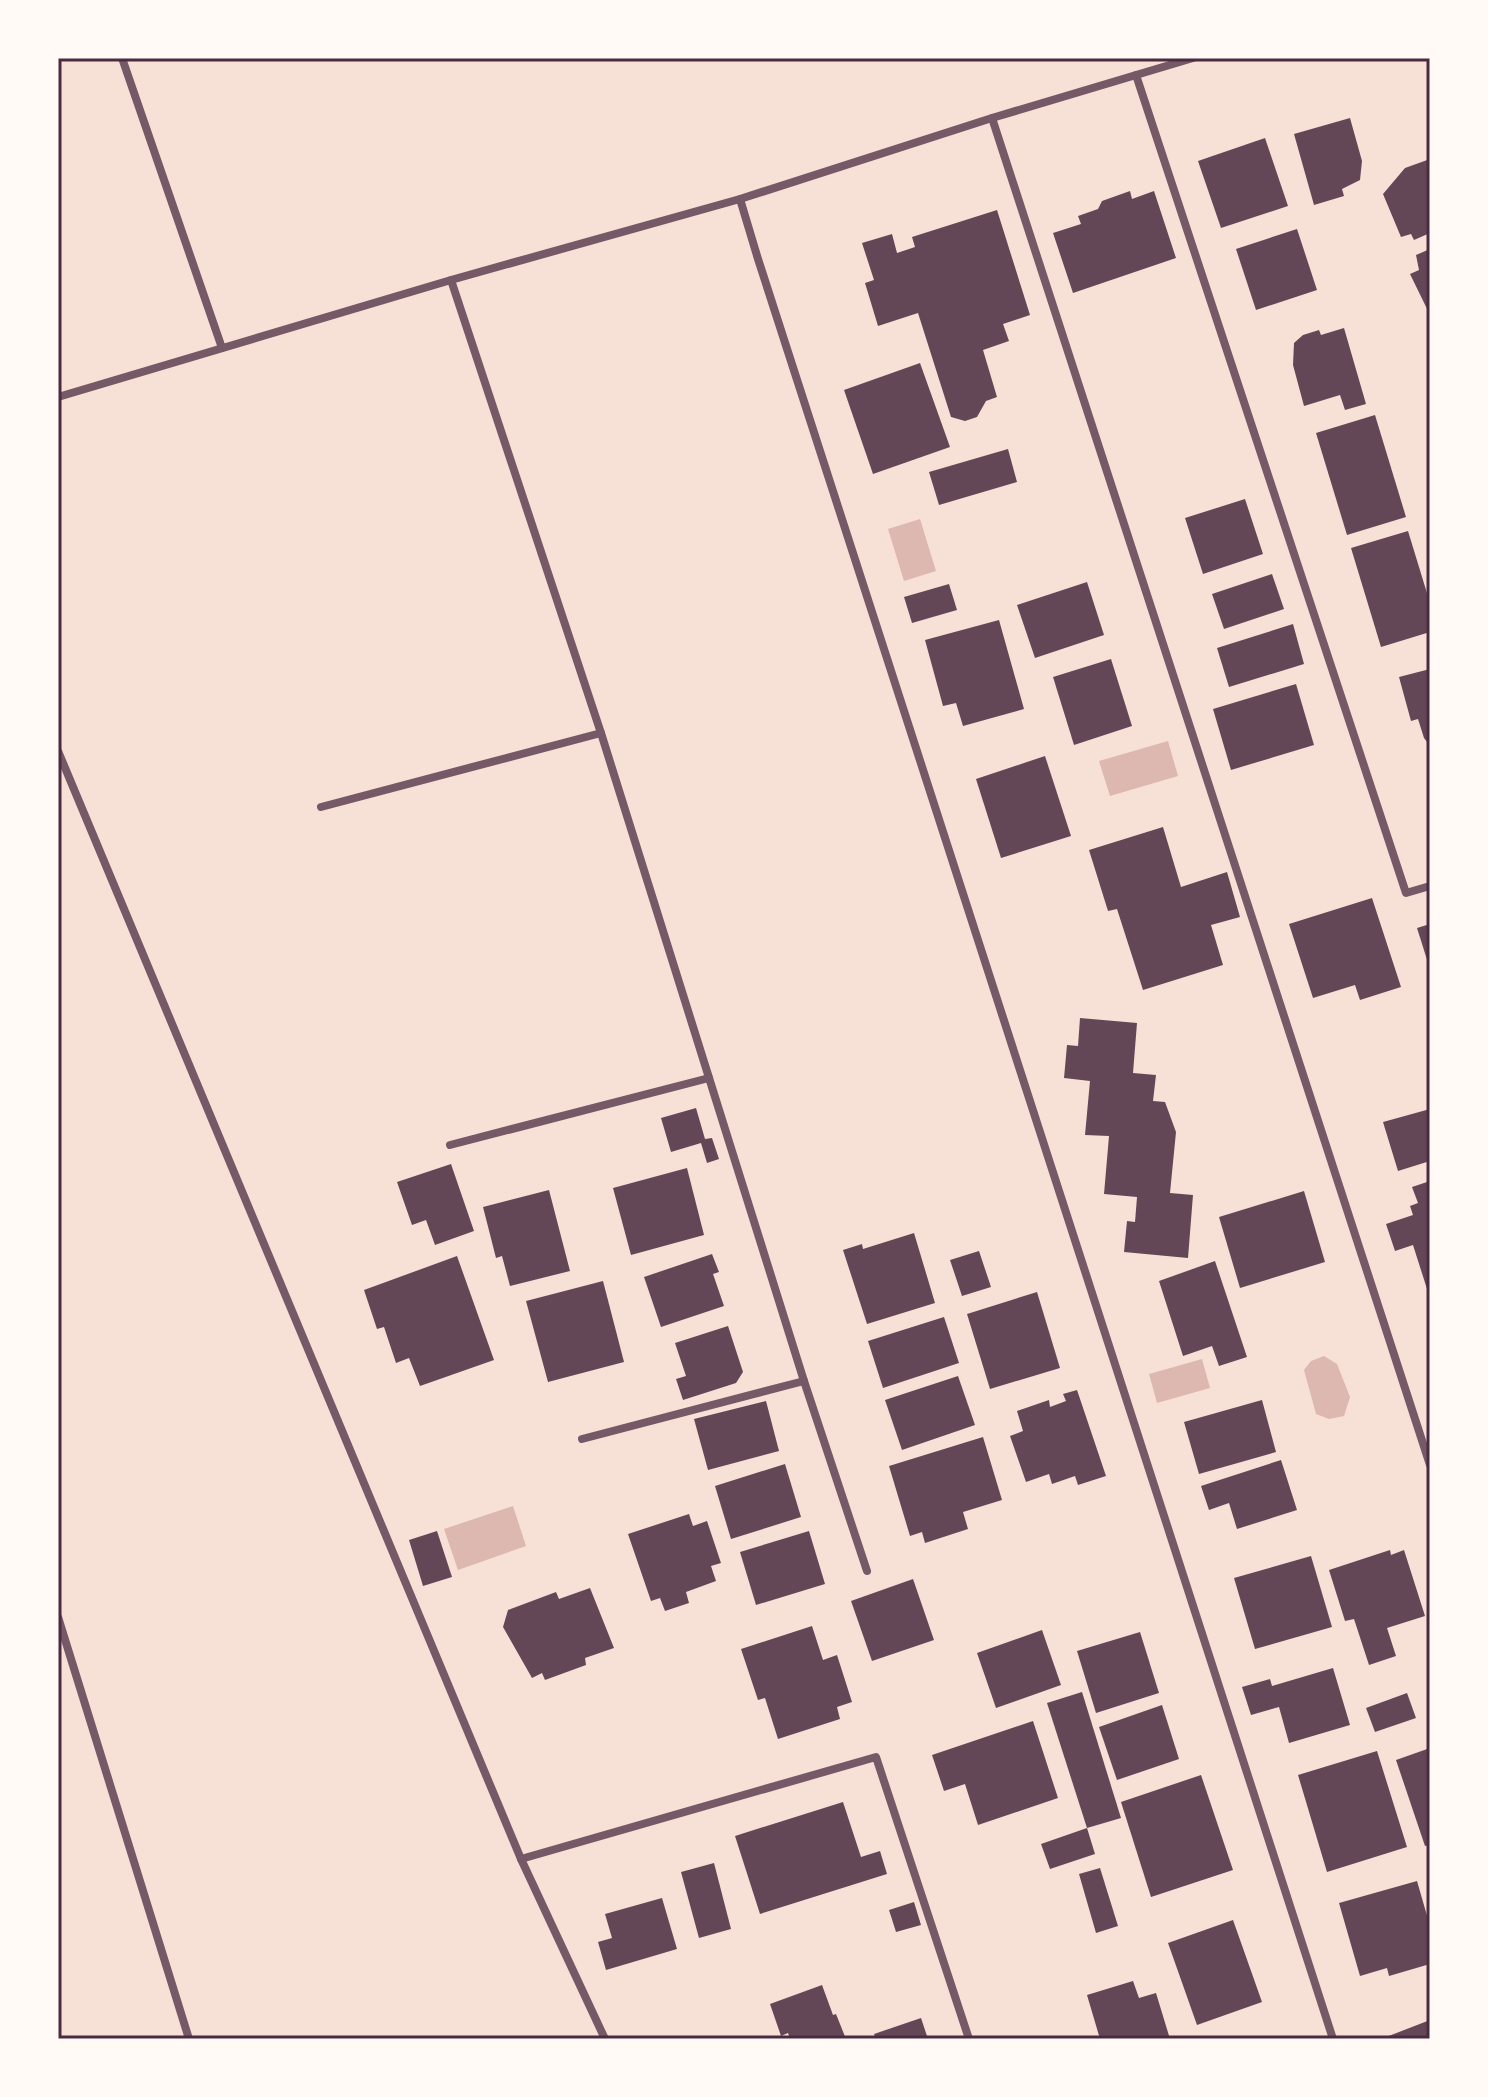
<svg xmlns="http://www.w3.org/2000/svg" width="1488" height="2097" viewBox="0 0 1488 2097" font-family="'Golos Text',sans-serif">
<rect width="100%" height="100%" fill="#f7e1d7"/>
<!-- water -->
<g fill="#dcb8b0">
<path d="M920 519 936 571 904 581 888 529Z"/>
<path d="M1168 741 1178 776 1110 796 1099 761Z"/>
<path d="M1324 1356 1337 1364 1350 1397 1344 1416 1329 1419 1316 1414 1304 1370 1311 1361Z"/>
<path d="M1202 1359 1210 1388 1157 1403 1149 1374Z"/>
<path d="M513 1506 526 1546 458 1570 444 1529Z"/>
</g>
<!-- building -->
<g fill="#644757">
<path d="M1350 118 1362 161 1360 180 1342 189 1344 196 1314 205 1294 134Z"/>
<path d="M1265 138 1288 206 1221 228 1198 161Z"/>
<path d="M1430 159V233L1414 240 1411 234 1401 237 1383 194 1405 168Z"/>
<path d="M1130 191 1132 199 1154 191 1176 258 1073 293 1053 233 1081 224 1078 216 1098 209 1102 201Z"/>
<path d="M997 210 1030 315 1003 324 1009 341 983 350 997 397 986 401 977 417 965 421 951 417 918 313 878 326 865 283 874 280 862 243 892 234 897 253 915 247 912 237Z"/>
<path d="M1297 229 1317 290 1256 310 1236 249Z"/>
<path d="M1430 249V315L1410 274 1419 270 1416 255Z"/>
<path d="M1344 328 1366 404 1345 410 1340 395 1304 406 1293 365 1294 343 1303 335 1319 330 1321 335Z"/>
<path d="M920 363 950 447 873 474 844 390Z"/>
<path d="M1375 415 1406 517 1347 535 1316 433Z"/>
<path d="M1008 449 1017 482 939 505 929 472Z"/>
<path d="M1245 499 1263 554 1203 574 1185 518Z"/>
<path d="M1408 531 1430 603V632L1381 647 1351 548Z"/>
<path d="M1272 574 1284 609 1224 629 1212 594Z"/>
<path d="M1087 582 1104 635 1035 658 1017 605Z"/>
<path d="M949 584 957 610 912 623 904 597Z"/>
<path d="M999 620 1024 709 963 726 956 703 943 706 925 640Z"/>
<path d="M1293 624 1304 664 1229 687 1217 648Z"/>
<path d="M1111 659 1132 726 1074 745 1053 677Z"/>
<path d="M1430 669V746L1424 738 1418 719 1411 721 1399 677Z"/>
<path d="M1296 684 1314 745 1231 770 1213 709Z"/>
<path d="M1045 756 1071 836 1001 858 976 779Z"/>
<path d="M1163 827 1181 887 1227 872 1240 917 1211 925 1223 965 1143 990 1117 909 1108 911 1089 850Z"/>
<path d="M1372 898 1401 987 1360 1000 1355 985 1313 998 1289 924Z"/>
<path d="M1430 924V965L1429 966 1417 928Z"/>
<path d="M1080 1018 1137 1023 1133 1073 1156 1075 1153 1101 1165 1102 1176 1132 1170 1193 1193 1195 1188 1258 1124 1252 1127 1221 1135 1222 1137 1197 1104 1194 1109 1136 1085 1135 1090 1081 1064 1078 1067 1045 1078 1046Z"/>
<path d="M696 1108 705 1139 712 1138 719 1159 707 1163 701 1143 671 1152 661 1118Z"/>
<path d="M1430 1109V1161L1398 1171 1383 1122Z"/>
<path d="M451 1164 474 1231 435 1245 426 1220 412 1225 397 1182Z"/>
<path d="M687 1168 704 1235 631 1255 613 1188Z"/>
<path d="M1430 1181V1288L1427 1289 1413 1245 1395 1251 1386 1224 1413 1215 1410 1206 1418 1203 1412 1187Z"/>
<path d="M549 1190 570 1271 510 1286 502 1256 496 1258 483 1207Z"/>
<path d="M1304 1191 1325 1262 1240 1288 1219 1217Z"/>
<path d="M914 1233 935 1303 867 1324 843 1250 862 1244 863 1249Z"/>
<path d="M979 1251 991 1287 962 1296 950 1260Z"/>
<path d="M712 1254 719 1272 713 1274 724 1306 661 1327 644 1277Z"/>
<path d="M457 1256 494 1360 420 1386 409 1358 396 1363 384 1327 377 1329 364 1290Z"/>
<path d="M1215 1261 1247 1357 1219 1366 1212 1346 1183 1356 1159 1281Z"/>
<path d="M603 1281 624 1362 548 1382 526 1301Z"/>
<path d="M1037 1292 1060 1368 990 1389 967 1314Z"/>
<path d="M944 1317 959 1363 883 1388 868 1341Z"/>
<path d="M728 1326 743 1372 736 1383 683 1400 676 1379 686 1376 675 1343Z"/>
<path d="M958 1376 975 1425 902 1450 885 1400Z"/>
<path d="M1077 1390 1106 1476 1078 1485 1075 1476 1052 1484 1049 1474 1026 1482 1010 1436 1023 1431 1017 1411 1049 1400 1050 1407 1066 1401 1063 1394Z"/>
<path d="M1262 1400 1276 1452 1199 1474 1184 1422Z"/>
<path d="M766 1401 779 1451 708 1470 694 1419Z"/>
<path d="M983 1437 1002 1500 963 1512 968 1529 925 1543 922 1532 910 1536 889 1466Z"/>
<path d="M1281 1460 1297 1510 1237 1529 1229 1503 1209 1510 1201 1486Z"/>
<path d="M785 1464 801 1517 731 1539 715 1486Z"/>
<path d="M689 1514 693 1526 707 1521 721 1563 711 1566 716 1581 686 1592 689 1603 665 1611 660 1598 651 1601 628 1534Z"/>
<path d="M437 1531 452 1577 423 1586 409 1540Z"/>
<path d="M809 1531 825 1584 756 1605 740 1552Z"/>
<path d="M1390 1550 1391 1555 1404 1550 1425 1616 1387 1628 1396 1656 1369 1665 1354 1619 1345 1621 1329 1570Z"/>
<path d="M1311 1556 1332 1627 1255 1649 1234 1578Z"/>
<path d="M913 1579 934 1640 872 1661 851 1601Z"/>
<path d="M590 1588 614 1648 585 1658 586 1665 545 1680 542 1673 532 1678 503 1627 508 1610 556 1592 559 1599Z"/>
<path d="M812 1626 823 1660 837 1655 852 1702 837 1707 840 1719 778 1739 765 1698 758 1700 741 1649Z"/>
<path d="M1042 1630 1061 1685 996 1708 977 1653Z"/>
<path d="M1140 1632 1159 1693 1096 1713 1077 1651Z"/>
<path d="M1333 1668 1350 1725 1289 1743 1279 1707 1251 1715 1242 1687 1270 1679 1272 1686Z"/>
<path d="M1082 1692 1121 1818 1087 1828 1047 1703Z"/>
<path d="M1407 1693 1416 1718 1375 1732 1366 1708Z"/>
<path d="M1162 1705 1179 1759 1117 1780 1099 1727Z"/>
<path d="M1033 1721 1058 1798 978 1825 965 1784 944 1791 932 1755Z"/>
<path d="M1430 1748V1845L1425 1846 1396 1760Z"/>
<path d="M1377 1751 1407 1847 1327 1872 1298 1775Z"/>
<path d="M1201 1775 1233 1870 1151 1897 1121 1802Z"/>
<path d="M843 1802 861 1857 880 1851 887 1874 760 1914 735 1836Z"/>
<path d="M1087 1828 1095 1854 1050 1869 1041 1844Z"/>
<path d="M714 1863 731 1929 699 1938 681 1872Z"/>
<path d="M1100 1868 1118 1926 1096 1933 1079 1874Z"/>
<path d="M1417 1881 1430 1926V1964L1389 1976 1387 1968 1360 1976 1339 1903Z"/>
<path d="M662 1898 677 1949 606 1970 598 1942 612 1938 605 1914Z"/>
<path d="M914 1902 921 1925 896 1932 889 1910Z"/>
<path d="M1233 1920 1262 2002 1197 2025 1168 1943Z"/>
<path d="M1133 1981 1139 1998 1156 1993 1170 2039H1100L1087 1995Z"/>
<path d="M822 1985 833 2015 836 2014 846 2039H790L788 2033 781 2036 770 2004Z"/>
<path d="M921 2018 928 2039H876L874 2034Z"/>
<path d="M1430 2020V2039H1381Z"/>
</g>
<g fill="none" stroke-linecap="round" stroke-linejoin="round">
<!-- minor -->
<g stroke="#755966" stroke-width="8">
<path d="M122 58 222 348"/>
<path d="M1136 75 1406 893 1430 886"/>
<path d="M992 118 1430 1465"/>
<path d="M740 199 758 259 1333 2039"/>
<path d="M451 280 601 733 804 1381 867 1571"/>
<path d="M58 397 451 280 740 199 992 118 1193 58"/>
<path d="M58 751 521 1859 605 2039"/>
<path d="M321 807 601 733"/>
<path d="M450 1145 709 1078"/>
<path d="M582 1439 804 1381"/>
<path d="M58 1617 189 2039"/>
<path d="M521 1859 876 1757 969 2039"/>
</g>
</g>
<!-- border -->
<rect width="1488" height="2097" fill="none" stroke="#fffaf5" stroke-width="120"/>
<rect x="60" y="60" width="1368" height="1977" fill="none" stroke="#4a2c40" stroke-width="3"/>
</svg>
